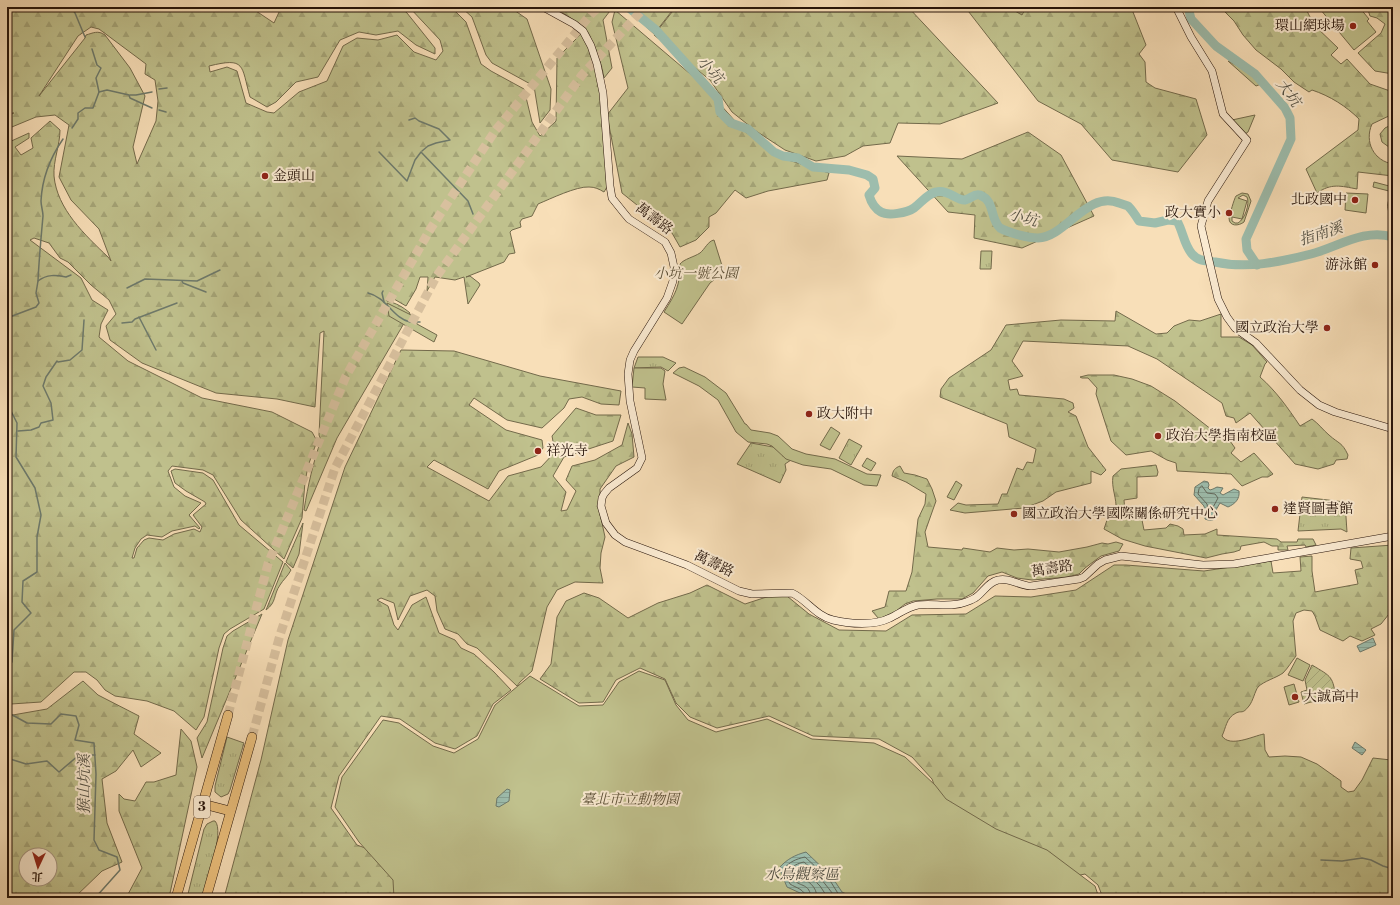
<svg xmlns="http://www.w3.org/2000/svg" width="1400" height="905" viewBox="0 0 1400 905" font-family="'Libre Bodoni','Noto Serif TC',serif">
<defs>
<pattern id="grass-tufts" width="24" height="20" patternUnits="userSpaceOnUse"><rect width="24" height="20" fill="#c0c18d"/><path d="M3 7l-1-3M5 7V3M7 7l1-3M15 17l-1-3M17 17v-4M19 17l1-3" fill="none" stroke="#a5a578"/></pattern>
<pattern id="forest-firs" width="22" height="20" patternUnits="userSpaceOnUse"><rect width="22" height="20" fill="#c0c18d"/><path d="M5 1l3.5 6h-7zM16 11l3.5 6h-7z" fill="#a5a578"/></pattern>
<pattern id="cemetery-stones" width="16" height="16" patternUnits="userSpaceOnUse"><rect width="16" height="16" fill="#c0c18d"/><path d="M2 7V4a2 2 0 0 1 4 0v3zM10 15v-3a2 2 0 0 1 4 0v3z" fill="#a5a578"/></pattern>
<pattern id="garden-furrows" width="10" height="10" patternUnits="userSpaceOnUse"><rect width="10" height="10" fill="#c0c18d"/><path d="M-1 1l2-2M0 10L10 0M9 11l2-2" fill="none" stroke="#a5a578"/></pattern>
<pattern id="water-rules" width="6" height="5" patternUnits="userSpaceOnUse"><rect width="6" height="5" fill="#9dbdad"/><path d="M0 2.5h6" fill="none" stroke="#87a294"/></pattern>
</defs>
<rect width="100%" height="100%" fill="#f8dfb8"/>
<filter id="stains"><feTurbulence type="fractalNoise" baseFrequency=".005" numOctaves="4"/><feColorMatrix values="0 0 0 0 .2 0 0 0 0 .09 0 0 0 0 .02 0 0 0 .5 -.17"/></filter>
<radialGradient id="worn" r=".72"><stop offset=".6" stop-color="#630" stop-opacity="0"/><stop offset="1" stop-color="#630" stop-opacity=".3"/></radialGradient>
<!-- grass -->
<g fill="url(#grass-tufts)" stroke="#736a4b">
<path d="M981 251H992L991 269H980Z"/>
<path d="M638 357H663L676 363 668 371 661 367 634 368Z"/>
<path d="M849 439 862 446 851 465 839 458Z"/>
<path d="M751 443 773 447 791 460 785 464 786 470 780 483 737 464Z"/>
<path d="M1302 497 1345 502 1347 532 1341 529 1298 531Z"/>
<path d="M227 737 244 743 230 790 228 794 221 797 215 792V786Z"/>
<path d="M213 821H215C225 831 206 884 202 898H187L204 829 207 824Z"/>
</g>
<!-- forest -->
<g fill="url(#forest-firs)" stroke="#736a4b" fill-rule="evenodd">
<path d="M7 7H250L274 23 280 10 279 7H288L291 10 295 7H400L407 13 435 48V54L416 45 398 31 376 35 359 32 340 40 318 77 296 82 276 102 267 107 250 97C241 65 246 57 209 66L210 72 227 67 237 71 246 103 267 112 274 113 299 92 327 81 343 46 357 38 378 40 397 35 414 52 436 60 443 51 440 40 409 7H451L466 22 481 64 491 71 524 89 532 122 540 136 556 121 557 58 581 34 590 49 600 88 607 187 604 192C599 189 595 187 589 187 577 186 550 199 538 204L532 216 522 219 520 222 521 227 512 230 510 232 515 253 509 254 504 262 466 277 470 276 479 283 480 285 468 304 464 277 455 280 435 277 427 291 428 277H420L416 289 406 306 394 299 387 298V301C396 303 403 307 410 313L337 438 306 511 304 510C308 485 313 463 321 440L319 435 324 331 320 333 315 407 277 399 216 393 142 363 110 340 106 326 116 314 109 300 91 285 68 262 60 258 49 243 34 238 30 240 81 278 92 300 108 310 101 324 99 337 128 361 202 398 272 412 312 432 317 441 308 466 305 482 302 518 284 559 241 520 213 475 203 470 172 466 168 471 174 487 185 496 201 503 189 515 200 528 199 529 195 526 172 531 162 537 147 535 141 539 135 548 132 558H134L137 548 144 540 149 538 163 540 174 534 194 529 200 532 202 527 193 515 206 504 205 502 186 491 175 483 171 471 175 469 203 473 213 480 239 525 283 562 264 609 230 629 224 634 219 648 204 717 196 730 174 711 147 701 115 696 105 690 97 680 86 672H74L41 702 11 704 7 706V143L29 133V138L15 147 21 155 33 148 31 138 50 121 60 130C60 145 53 161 54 176 57 209 85 235 108 257L111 261 99 229 71 200 59 177 69 125 55 115 36 117 7 129V116L14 113H7ZM91 27 99 29 146 64 145 74 155 80 158 101 156 121 137 164 133 147 145 96 130 68 105 35C98 30 93 33 86 35L85 38 39 96 78 36Z"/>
<path d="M461 7H513L514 10 527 19 551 89 550 110 540 123 534 86 492 63 486 55 472 17Z"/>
<path d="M551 7H675L654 34 627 9 613 7 603 20 612 68 604 78C598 44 584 21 551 7Z"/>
<path d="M676 7H808L811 9 816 7H908L998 103 940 124 898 123 890 143 863 146 845 156 816 161 785 150 756 131 732 112 710 80 654 35Z"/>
<path d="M965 7H1131L1146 45 1139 54 1145 62 1146 82 1155 88 1196 99 1207 135 1178 172 1112 160 1081 124 1038 101Z"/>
<path d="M1220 7H1305L1314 25 1338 48 1331 55 1341 64 1347 59 1370 84 1393 92V114L1372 124C1364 142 1374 161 1393 164V176L1358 172 1357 189C1341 186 1331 183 1317 193L1306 169 1358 130 1359 119C1346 106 1330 96 1312 90L1309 92 1294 82 1281 69 1256 50 1243 35 1234 21Z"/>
<path d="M1367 7H1393V74L1375 71 1358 53 1381 33 1385 24 1377 18 1370 16Z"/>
<path d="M615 10 702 84 743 130 776 156 829 173 827 180 768 191 746 198 735 190 716 213 709 217V227L696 240 680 247 672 233 622 193 607 115 628 88 612 22Z"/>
<path d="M1393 124V150L1382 142 1380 134 1385 128Z"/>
<path d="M1028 132 1061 155 1094 216 1022 248 974 238 975 215 948 212 897 156 962 159Z"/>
<path d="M1116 311 1156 334 1167 333 1174 326 1189 320 1200 321 1221 314V337H1239L1252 345 1267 362 1265 364 1260 377C1276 391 1288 408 1300 426L1312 419C1319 424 1323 430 1329 435 1339 444 1342 442 1348 455L1347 459 1336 460 1334 464 1318 469 1295 464 1250 413 1236 423 1234 418 1226 416 1222 403 1157 359 1128 346 1023 341 1012 361 1023 376 1008 380 1010 390 1017 389 1019 395 1064 399 1073 403 1074 408 1068 412 1076 416 1088 447 1106 470 1101 475 1091 471V483L1056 492 1043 501 1024 508 965 513 950 510 958 503 966 505 998 504 1002 494H1007L1017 468 1023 470 1027 462 1033 463 1036 449 1009 437 1007 424 940 397 941 389 949 378 991 350 1006 325 1061 320 1115 321Z"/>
<path d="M401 350 454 351 540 376 621 391 619 405 601 404 582 397 569 399 564 408 542 428 507 420 474 398 469 405 506 430 542 440 543 448 538 455 499 471 488 489 434 460 427 467 489 501 508 476 541 467 555 452 552 436 576 408 596 415H621L613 441 564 457 553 476 566 492 561 511 567 510 576 491 566 480 572 466 595 460 622 445 628 423 632 434 634 457 616 466 600 489V514L605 537 601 553 600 568 603 583 575 582 557 590 547 607 532 671 520 682 517 686 477 648 467 644 458 634 445 629 437 611 435 596 427 590 410 596 398 620 394 603 381 598 377 600 388 606 394 625 398 630 412 605 426 597 439 633 455 640 461 648 474 654 494 672 511 690 493 704 477 736 455 749 435 743 400 719 381 716 339 776 331 808 357 845 409 864 413 898H224L261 760 288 640 345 467Z"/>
<path d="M1088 375H1114L1132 379 1151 386 1175 401 1221 437 1230 441 1235 448 1231 453 1241 462 1254 453 1273 474 1268 477H1262L1242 486 1231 474 1177 471 1176 463 1167 460 1151 451 1126 455 1111 441 1096 394 1097 388 1088 378H1082L1080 377Z"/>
<path d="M1156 465 1158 472 1157 476 1137 477V498L1124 500 1125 512 1140 510 1144 530 1166 528 1170 524 1178 526 1183 529 1184 535 1205 534 1217 529V535L1277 539 1281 542H1297L1298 539H1313L1316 545 1306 547 1305 545 1287 546 1288 550H1278V546H1272L1264 542 1241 546 1240 550 1234 552 1222 554 1206 558 1145 546 1122 539 1104 529 1108 517 1116 510C1117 498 1111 488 1113 476L1121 469Z"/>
<path d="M900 466 904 473 915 475 927 479 932 489 936 501 925 532 928 547 962 550 963 548 990 552 997 548 1014 550 1028 549 1059 552 1087 547 1102 543 1108 544 1116 542 1123 544 1119 551 1101 556 1085 568 1079 574 1067 577 1032 580 1017 578 1002 572 988 576 973 593 962 599H937L913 601 905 604 896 611 879 619 872 611 885 607 889 591H906L912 572 918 519 925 504 926 494 906 482 892 476C893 470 895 468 900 466Z"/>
<path d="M303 523 299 554 293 568 286 562Z"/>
<path d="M1393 545V609L1381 624 1371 629 1375 635 1362 641 1350 636 1343 641 1320 630 1315 616 1312 611 1304 610 1296 613 1293 621 1296 656C1292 661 1288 668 1283 673 1276 678 1264 681 1258 687 1255 691 1253 701 1249 706 1242 715 1242 710 1236 713 1226 718 1226 728 1222 736 1230 748 1253 736 1264 734L1265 750 1269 757 1285 756 1301 757 1317 764 1341 781V787L1348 792 1354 791 1362 780 1373 758 1391 760 1393 755V792L1391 797 1393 834V898H1103L1098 885 1085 874 1048 882 945 814 932 779 912 757 879 739 813 736 769 716 717 728 690 717 676 703 665 679 640 668 616 680 603 702 579 703 540 679 551 664 557 617 566 601 584 593 599 598 628 618 658 603 690 593 707 585 745 604 782 592 809 614 839 630 886 631 912 615 966 614 995 596 1031 597 1076 590 1114 565H1126L1204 571 1271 561 1273 573 1301 571 1300 557 1312 556V571L1315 592 1358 584 1355 570 1363 568 1361 561 1350 559 1351 548Z"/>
<path d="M285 563 291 570C288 576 283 580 280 585 273 595 277 602 266 610Z"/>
<path d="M262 614 202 758 197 738 207 722 223 648 227 636 233 631Z"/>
<path d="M83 681 98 695 139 716 134 734 161 753 141 767 133 750 116 771 102 779 107 823 122 862 102 871 74 898H7V716L47 709ZM26 855H50V879H26Z"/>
<path d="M181 729 191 741 197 767 169 898H126L142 868 119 811V794L124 799 135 801 146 782H154L176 775Z"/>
</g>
<!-- cemetery -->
<path fill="url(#cemetery-stones)" stroke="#736a4b" d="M1008 7H1026L1022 15Z"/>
<!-- park -->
<g fill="#c0c18d" stroke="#736a4b" fill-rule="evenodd">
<path d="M1323 7H1359L1369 19 1367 21 1376 32 1354 50 1320 9Z"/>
<path d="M1228 61 1248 71 1261 84 1256 86Z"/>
<path d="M1255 115 1248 132 1245 134 1232 120Z"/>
<path d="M1374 182 1393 187V192L1373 187Z"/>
<path d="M1242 193 1248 194 1251 201 1244 222C1239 226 1229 227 1229 218 1230 214 1234 199 1236 196 1238 195 1240 194 1242 193ZM1243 195 1247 197C1250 204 1245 219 1238 223H1235L1232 221V217L1242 219 1247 201 1238 198Z"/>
<path d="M1346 193 1368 194 1366 213 1345 210Z"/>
<path d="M1393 194V220C1387 211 1385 202 1393 194Z"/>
<path d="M714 240 724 272 710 283 682 324 664 312C676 293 680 286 680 264 684 259 694 257 700 253 705 249 708 241 714 240Z"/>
<path d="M387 303 415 317 417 324 437 335 434 342 389 316Z"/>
<path d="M684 367 705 377 726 393 745 424H746L751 430 770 433 778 436 792 449 806 454 835 459 867 474 881 475 877 486 864 485 831 469 803 465 786 459 772 446 767 444 748 442 736 432 718 400 699 386 673 373 679 368Z"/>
<path d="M634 368H661L665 371 663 384 666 400 645 399V388L632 387Z"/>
<path d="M831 427 840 433 830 450 820 445Z"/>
<path d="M867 458 876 463 871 471 862 466Z"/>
<path d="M956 481 962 485 954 500 947 497Z"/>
<path d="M1297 658 1310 665 1303 681 1288 675Z"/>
<path d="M639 671 665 680 676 705 688 720 716 732 767 719 812 739 874 743 905 757 935 785 946 799 996 829 1047 850 1095 886 1099 898H394L393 880 359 842 335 807 342 777 383 720 399 723 433 746 454 753 478 739 495 705 530 676 579 706 603 705 619 682Z"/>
<path d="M1294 684 1299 702 1289 705 1284 687Z"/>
</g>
<!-- garden -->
<path fill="url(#garden-furrows)" stroke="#736a4b" d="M1312 665C1332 677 1333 676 1336 700L1311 702 1304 704 1301 692 1307 690 1305 680Z"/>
<!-- water -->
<g fill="url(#water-rules)" stroke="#6d796b">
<path d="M1204 481 1208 482 1209 485 1208 488 1210 490 1213 489 1217 487 1223 488 1220 493 1223 495 1234 489 1239 491C1240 499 1235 504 1228 507L1220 503 1213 515 1217 517C1213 521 1210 521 1205 519L1204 506 1194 495 1195 487Z"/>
<path d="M1373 638 1376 645 1360 652 1357 646Z"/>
<path d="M1355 742 1366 750 1362 755 1352 748Z"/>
<path d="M507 789 510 790 509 801 499 807 496 806 497 798Z"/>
<path d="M806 852 832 877 842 892 855 898H804L800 893 787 887 779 868C787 859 795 855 806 852Z"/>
</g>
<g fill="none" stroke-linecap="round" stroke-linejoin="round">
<!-- shore -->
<g stroke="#62685b" stroke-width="1">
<path d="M1202 486 1207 493 1215 494 1218 498 1211 511 1208 510 1207 504 1198 494 1199 489Z"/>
<path d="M806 898C805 889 796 888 790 884L784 869C789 862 796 859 805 857L829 879 839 895 846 898"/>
<path d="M811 898C810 883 800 887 794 880 792 878 791 873 790 871 791 866 799 863 804 862 817 873 826 885 836 898"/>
<path d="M817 898C817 886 808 881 799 876L798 871 803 869 820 886 828 898"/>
</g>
<!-- stream -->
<g stroke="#6d796b" stroke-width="1.5">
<path d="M71 7 75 13 85 37"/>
<path d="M159 89 167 88"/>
<path d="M99 92 107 90 129 95 130 98 152 108"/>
<path d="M130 95H136L152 92"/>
<path d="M159 110 166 112"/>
<path d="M409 120 415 118 419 121 439 129 450 140 436 143 428 146 422 151"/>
<path d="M72 128 78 119V113L85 108H93L99 92 96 78 101 68 97 65 92 49"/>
<path d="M379 152 407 181 415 160 421 152 468 201 473 214"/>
<path d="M38 281C39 259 41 238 43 216 43 211 41 206 41 201 42 178 50 158 63 139"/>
<path d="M182 281 183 283 206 292"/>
<path d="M127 288 145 279 197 281 220 270"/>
<path d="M383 291 382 293 384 302"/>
<path d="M368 293C386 297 394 319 410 322 413 322 417 322 420 322"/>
<path d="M139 317 156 350"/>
<path d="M7 318 36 307 39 303 36 293 38 281C47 274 56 275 66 277L71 275"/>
<path d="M122 323 132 322 135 319 177 303"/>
<path d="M7 403 17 423 16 457 35 488 41 515 37 537V572L23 581 22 602 31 613 14 630 12 662 7 665"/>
<path d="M18 431 31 430 39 427 41 423 53 420 51 403 43 386 46 377 57 361 58 362 70 360 82 350 84 320"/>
<path d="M7 712 27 723 51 724 61 714 76 716 79 725 75 740 94 743 96 774 94 840 99 850 117 857 120 870 95 898"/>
<path d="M7 758 26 764 47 761 59 772 79 755H95"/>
<path d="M1321 860 1342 861 1362 858 1371 860 1383 866 1393 869"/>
</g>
<!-- river -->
<g stroke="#9dbdad" stroke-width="9">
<path d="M628 7 656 30 718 99 720 112 731 123 748 129 774 152 783 156 798 158 813 167 849 170 867 175 873 179 875 188 869 195C871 202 874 208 881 212 888 216 907 213 914 208 921 203 927 194 936 192 948 189 957 201 965 200 971 199 974 193 980 195 995 201 990 219 1000 228 1009 233 1028 238 1038 238 1066 237 1087 190 1119 203 1122 204 1125 205 1128 206 1132 210 1136 216 1139 221L1155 223 1168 220 1177 221C1183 231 1184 245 1192 254 1198 261 1206 261 1215 262 1247 269 1280 262 1311 254 1338 247 1364 228 1393 237"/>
<path d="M1188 7 1191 19 1216 46 1255 74 1285 108 1290 118 1291 139 1246 239 1247 250 1257 265"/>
</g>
<!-- highway-tunnel -->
<g stroke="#d8c09e" stroke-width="9" stroke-dasharray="9 4.5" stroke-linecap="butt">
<path d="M228 715 268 564 346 376 431 228 495 131 592 13 599 7"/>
<path d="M252 737 280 635 335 468 436 277 582 75 645 7"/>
</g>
<!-- secondary casing -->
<g stroke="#261309" stroke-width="8">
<g id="secondary">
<path d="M543 7 574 24 583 31 591 46 597 64 603 93 610 186 612 198 624 213 629 219 665 242 671 253 674 267 673 281 667 298 634 351 630 360 628 374 630 401 642 458 637 468 609 488 604 494 602 498 601 506 606 523 615 535 625 542 687 565 739 591 752 594 792 593C807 600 816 616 833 620 850 624 874 626 890 618 899 614 907 607 918 605 934 603 951 608 966 602 969 601 972 600 975 598 983 593 988 582 998 580 1009 577 1020 586 1031 586L1079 579 1084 577 1098 564 1105 560 1121 556 1203 565 1234 564 1393 536"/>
<path d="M1176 7 1191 37 1212 71 1223 114 1247 140 1208 201 1201 226 1218 299 1227 317 1235 328 1256 343 1300 390 1319 405 1335 412 1393 429"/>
</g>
</g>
<!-- highway casing -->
<g stroke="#261309" stroke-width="10">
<g id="highway">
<path d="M203 804 230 811"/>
<path d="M176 898 228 715"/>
<path d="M206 898 252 737"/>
</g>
</g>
<!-- secondary -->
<use href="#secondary" stroke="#faead1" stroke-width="7"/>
<!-- highway -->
<use href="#highway" stroke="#ecc07c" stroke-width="9"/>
</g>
<!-- markers -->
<g fill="#8f2418" stroke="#faead1" stroke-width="1.5">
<circle cx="1353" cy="26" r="4"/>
<circle cx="265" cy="176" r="4"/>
<circle cx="1355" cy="200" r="4"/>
<circle cx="1229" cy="213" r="4"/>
<circle cx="1375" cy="265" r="4"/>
<circle cx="1327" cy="328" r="4"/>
<circle cx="809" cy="414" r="4"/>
<circle cx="1158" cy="436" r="4"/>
<circle cx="538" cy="451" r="4"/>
<circle cx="1275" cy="509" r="4"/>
<circle cx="1014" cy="514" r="4"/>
<circle cx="1295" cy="697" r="4"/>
</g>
<g text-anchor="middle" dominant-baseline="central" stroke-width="4" stroke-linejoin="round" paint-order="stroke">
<!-- shield labels -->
<rect fill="#faead1" stroke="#665445" stroke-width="1" x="194" y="796" width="16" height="22" rx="3"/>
<g font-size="13" font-weight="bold" fill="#261309">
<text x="202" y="807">3</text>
</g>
<!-- poi labels -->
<g font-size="14" fill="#261309" stroke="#faead1" text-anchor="start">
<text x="1345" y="26" text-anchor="end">環山網球場</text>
<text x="273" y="176">金頭山</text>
<text x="1347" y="200" text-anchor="end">北政國中</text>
<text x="1221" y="213" text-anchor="end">政大實小</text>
<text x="1367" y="265" text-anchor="end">游泳館</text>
<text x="1319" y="328" text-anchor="end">國立政治大學</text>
<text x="817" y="414">政大附中</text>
<text x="1166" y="436">政治大學指南校區</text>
<text x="546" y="451">祥光寺</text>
<text x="1283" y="509">達賢圖書館</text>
<text x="1022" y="514">國立政治大學國際關係研究中心</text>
<text x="1303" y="697">大誠高中</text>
</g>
<!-- street labels -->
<g font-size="14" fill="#261309" stroke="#faead1">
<text transform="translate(654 219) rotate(37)">萬壽路</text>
<text transform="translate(714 564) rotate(26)">萬壽路</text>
<text transform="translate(1052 569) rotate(-9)">萬壽路</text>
</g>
<!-- park labels -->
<g font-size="14" font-style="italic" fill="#5c5037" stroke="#faead1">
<text x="696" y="274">小坑一號公園</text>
<text x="630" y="800">臺北市立動物園</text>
</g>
<!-- water labels -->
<g font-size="15" font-style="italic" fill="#504e42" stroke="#faead1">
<text transform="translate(710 70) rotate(48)">小坑</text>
<text transform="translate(1288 93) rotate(53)">大坑</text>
<text transform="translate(1023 218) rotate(15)">小坑</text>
<text transform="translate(1321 234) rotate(-18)">指南溪</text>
<text transform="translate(84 784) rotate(-90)">猴山坑溪</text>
<text x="802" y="874">水鳥觀察區</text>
</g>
</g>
<!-- margin -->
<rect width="1400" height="905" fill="none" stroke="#f8dfb8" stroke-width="24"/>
<rect x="8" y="8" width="1384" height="889" fill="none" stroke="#261309" stroke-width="2"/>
<rect x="12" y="12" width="1376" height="881" fill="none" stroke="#261309"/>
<!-- north arrow -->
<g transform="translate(38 867) rotate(184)"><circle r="19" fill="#faead1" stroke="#a59481"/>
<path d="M0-3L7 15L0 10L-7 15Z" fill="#8f2418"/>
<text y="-6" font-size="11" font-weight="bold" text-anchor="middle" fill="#261309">北</text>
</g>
<rect width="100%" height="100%" filter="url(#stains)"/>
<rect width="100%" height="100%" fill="url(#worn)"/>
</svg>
